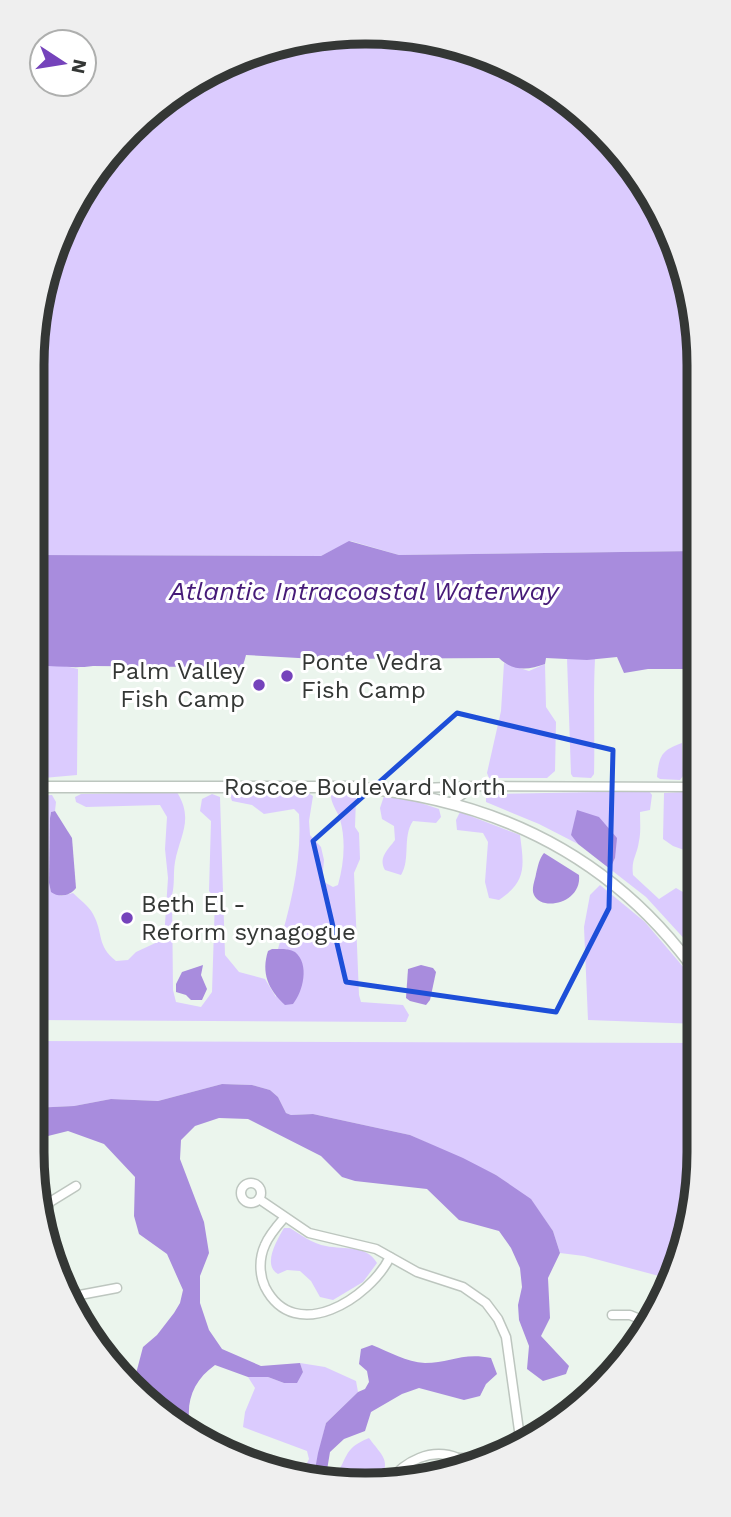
<svg xmlns="http://www.w3.org/2000/svg" width="731" height="1517" viewBox="0 0 731 1517" font-family="'Work Sans',sans-serif">
<rect width="100%" height="100%" fill="#ebf5ed"/>
<!-- green -->
<g fill="#dbcbfe">
<path d="M366 32 494 57 569 101 631 162 674 237 697 322V551L399 555 351 541 321 556 32 555V365L57 237 130 129 238 57Z"/>
<path d="M567 658 595 659C593 698 595 735 594 774L591 778 573 777 571 774Z"/>
<path d="M504 663 529 671 545 664 546 707 556 722 555 771 547 778H489L487 773 501 711Z"/>
<path d="M61 665 78 669 77 775 32 779V769L35 771 36 755 32 754V713L34 715 43 714 46 704 41 685 43 666Z"/>
<path d="M682 743 683 776 680 780 660 779 657 777C659 755 662 750 682 743Z"/>
<path d="M649 791 652 795 650 810 640 812C640 822 641 832 639 841 637 856 631 859 633 875L659 899 676 888 683 892 686 899 699 901V955L646 897 610 869 615 858 599 817 571 835 578 844 539 824 486 802V796L498 794Z"/>
<path d="M698 791V855L673 846 663 839 664 793Z"/>
<path d="M177 792C194 820 180 835 175 862 173 873 175 884 172 895L173 990 176 1002 201 1007 212 992 215 898 209 891 211 821 200 811 202 799 212 794 220 797 225 955 239 972 265 979 276 997 287 949H278C291 904 302 861 299 814L294 809 264 814 252 805 232 801 230 795 234 793H308L313 796 309 821 310 835 321 847 324 860 322 881 333 887 338 885C344 863 346 841 340 819 337 810 330 803 331 793L353 794 356 798 355 827 359 833 360 859 354 873 359 995 361 1002 403 1005 409 1015 406 1022 32 1020V821L34 796 52 795 56 802 55 811 51 812 50 818 49 883 51 891 61 896 73 893C79 899 89 906 93 914 104 934 96 945 116 961L128 960 136 952 164 939 168 878 165 849 167 817 160 805 86 807 76 802 75 797 81 794Z"/>
<path d="M384 796 415 801 439 809 441 817 436 823 413 821C402 837 411 859 401 875L385 870C378 857 388 850 395 840L394 826 382 819 380 808Z"/>
<path d="M460 812 520 835C524 866 527 881 499 900L489 898 485 882 488 842 483 833 457 830 456 820Z"/>
<path d="M600 885 645 922 685 969 699 991V1024L588 1020 584 927 590 895Z"/>
<path d="M32 1041 698 1043 699 1152 674 1280 584 1256 560 1253 553 1231 531 1200 496 1175 410 1135 313 1114 291 1115 286 1113 278 1097 270 1090 252 1085 222 1084 158 1101 111 1099 74 1106 32 1108Z"/>
<path d="M284 1228H290C301 1235 313 1244 326 1246 345 1250 366 1244 377 1263L363 1282 333 1300 320 1297 311 1281 300 1271 287 1270 278 1274C262 1265 277 1240 284 1228Z"/>
<path d="M300 1363 325 1367 356 1381 358 1392 326 1423 314 1474 316 1480 299 1479 309 1459 307 1451 243 1427 245 1412 255 1388 248 1377H268L284 1383 303 1372Z"/>
<path d="M369 1438C382 1456 392 1460 379 1482L322 1480 326 1476 333 1478C349 1460 341 1449 369 1438Z"/>
</g>
<!-- water -->
<g fill="#a88cdd">
<path d="M349 541 399 555 697 551 698 669H648L624 673 617 657 587 660 546 658 545 664C529 670 513 672 499 658L316 659 246 655C242 671 239 675 222 678L221 675 199 674V667L93 666C73 669 52 665 32 666V555L321 556Z"/>
<path d="M577 810 599 817 617 838 615 858 610 869 578 844 571 835Z"/>
<path d="M55 811 72 838 76 888C70 896 59 898 51 892L49 883 50 818 51 812Z"/>
<path d="M544 853 579 875C582 903 542 912 534 895 531 889 535 880 536 874 538 866 539 859 544 853Z"/>
<path d="M272 949C279 949 289 948 295 952 310 964 303 992 293 1004L285 1005C268 989 261 973 268 951Z"/>
<path d="M203 965 201 975 207 989 202 1000H191L186 995 176 992V984L182 972Z"/>
<path d="M421 965 433 968 436 972 430 1000 426 1005 410 1001 406 998 408 969Z"/>
<path d="M222 1084 252 1085 270 1090 278 1097 286 1113 291 1115 313 1114 410 1135 463 1158 496 1175 531 1199 553 1231 560 1253 548 1278 550 1318 541 1336 569 1366 566 1374 543 1381 527 1369 529 1346 519 1320 518 1305 522 1287 520 1268 511 1248 499 1231 459 1220 427 1189 355 1181 342 1177 321 1156 248 1119 219 1118 195 1126 181 1140 180 1159 204 1222 209 1253 200 1276V1303L209 1330 222 1349 261 1366 300 1363 303 1372 297 1383H284L268 1377H248L215 1365C191 1382 184 1406 192 1434L180 1429 133 1385 143 1347 157 1335 174 1313 180 1303 183 1290 167 1254 139 1234 134 1216 135 1177 104 1144 68 1131 32 1140V1108L74 1106 111 1099 158 1101Z"/>
<path d="M372 1345C390 1352 406 1362 425 1363 449 1363 463 1352 491 1358L497 1374 486 1384 480 1396 464 1400 419 1388 402 1394 371 1412 365 1431 344 1439 330 1452 326 1476 322 1480H316L314 1475 318 1453 326 1423 358 1392 365 1389 369 1382 367 1371 359 1364 361 1349Z"/>
</g>
<g fill="none" stroke-linecap="round" stroke-linejoin="round">
<!-- minor casing -->
<g stroke="#bdc6bf" stroke-width="11">
<g id="minor">
<path d="M393 789 477 786 698 787"/>
<path d="M451 802 472 788"/>
<circle cx="251" cy="1193" r="10"/>
<path d="M259 1199 309 1233 376 1249 417 1272 463 1287 486 1303 498 1319 506 1337 521 1445"/>
<path d="M284 1218C277 1226 269 1235 265 1245 259 1258 259 1274 265 1287 295 1346 370 1298 390 1257"/>
<path d="M43 1219 50 1202 76 1186"/>
<path d="M69 1297 117 1288"/>
<path d="M612 1315H630L647 1322"/>
<path d="M458 1458H490"/>
<path d="M388 1482C405 1461 431 1447 458 1458L421 1479"/>
</g>
</g>
<!-- tertiary casing -->
<g stroke="#bdc6bf" stroke-width="13">
<path id="tertiary" d="M32 787H353C497 799 615 857 699 976"/>
</g>
<!-- minor -->
<use href="#minor" stroke="#fff" stroke-width="8"/>
<!-- tertiary -->
<use href="#tertiary" stroke="#fff" stroke-width="10"/>
</g>
<!-- marked area -->
<path fill="none" stroke="#1d4ed8" stroke-width="5" stroke-linejoin="round" d="M457 713 613 750 609 908 556 1012 346 982 313 841Z"/>
<!-- markers -->
<g fill="#7543bb" stroke="#fff" stroke-width="2.5">
<circle cx="287" cy="676" r="7"/>
<circle cx="259" cy="685" r="7"/>
<circle cx="127" cy="918" r="7"/>
</g>
<g text-anchor="middle" dominant-baseline="central" stroke-width="6" stroke-linejoin="round" paint-order="stroke">
<!-- poi labels -->
<g font-size="24" fill="#343735" stroke="#fff" text-anchor="start">
<text x="301" y="662">Ponte Vedra<tspan x="301" dy="28">Fish Camp</tspan></text>
<text x="245" y="671" text-anchor="end">Palm Valley<tspan x="245" dy="28">Fish Camp</tspan></text>
<text x="141" y="904">Beth El -<tspan x="141" dy="28">Reform synagogue</tspan></text>
</g>
<!-- street labels -->
<g font-size="24" fill="#343735" stroke="#fff">
<text x="365" y="787">Roscoe Boulevard North</text>
</g>
<!-- water labels -->
<g font-size="26" font-style="italic" fill="#461b78" stroke="#fff">
<text x="364" y="591">Atlantic Intracoastal Waterway</text>
</g>
</g>
<!-- crop -->
<path d="M0 0H731V1517H0ZM365 44H366A321 321 0 0 1 687 365V1152A321 321 0 0 1 366 1473H365A321 321 0 0 1 44 1152V365A321 321 0 0 1 365 44Z" fill="#efefef" fill-rule="evenodd"/>
<path fill="none" stroke="#343735" stroke-width="9" d="M365 44H366A321 321 0 0 1 687 365V1152A321 321 0 0 1 366 1473H365A321 321 0 0 1 44 1152V365A321 321 0 0 1 365 44Z"/>
<!-- north arrow -->
<g transform="translate(63 63) rotate(102)"><circle r="33" fill="#ffffff" stroke="#aeafae" stroke-width="2"/>
<path d="M0-5L12 26L0 18L-12 26Z" fill="#7543bb"/>
<text y="-10" font-size="19" font-weight="bold" text-anchor="middle" fill="#343735">N</text>
</g>
</svg>
